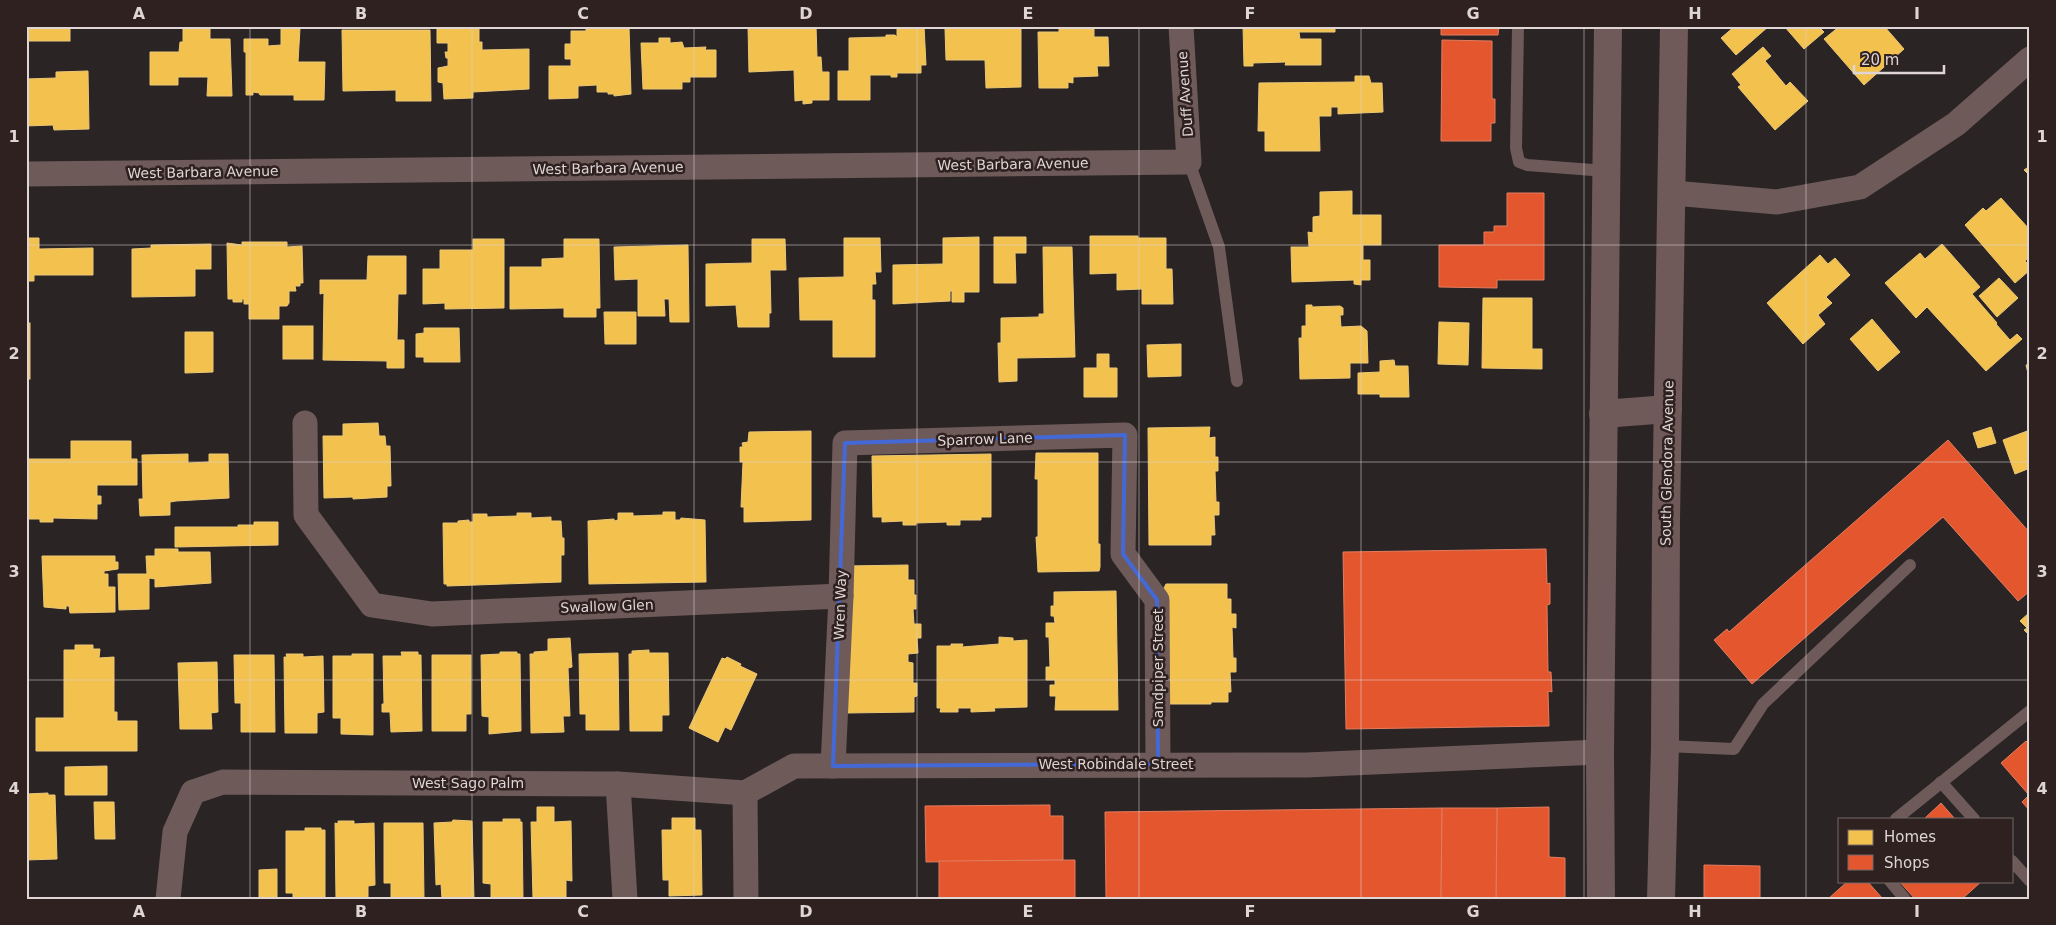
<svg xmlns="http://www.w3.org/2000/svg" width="2056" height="925" viewBox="0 0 2056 925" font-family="'DejaVu Sans',sans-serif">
<rect width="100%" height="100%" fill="#2a2424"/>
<!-- homes -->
<g fill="#f2c14e" stroke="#ecc776">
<rect x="26" y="26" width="44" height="15"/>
<path d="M183 26H210V39H230L232 96H207L208 77H178V85H150V52H179L180 42H183Z"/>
<path d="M586 26H629L631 94 614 96V94H608V92H597V85L578 86V98L549 99V66H571V59H565V44H571V31H586Z"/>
<path d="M748 26H816L817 57H821L822 72H829V100H812V103L803 104V100L795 101 794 70 749 72Z"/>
<path d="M897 26H924L926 65H921V73H897V77H891V75H870V100H838V71H849V38L886 37V35H895L897 37Z"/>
<path d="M951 26H959V28H973V26L1021 27V87L986 88 985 60H946L945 29 951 28Z"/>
<path d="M1059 26H1086V29H1094V37H1108L1109 66H1097L1098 76 1073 77V83L1068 82V88H1039L1038 32H1059Z"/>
<path d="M1243 26H1335V32H1299L1300 39H1321V65H1285L1286 62 1253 63V66H1244Z"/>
<path d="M1735 26H1769L1736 55 1721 38Z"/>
<path d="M1784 26H1818L1824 32 1804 49Z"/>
<path d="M1840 26H1884L1904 49 1864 85 1824 39Z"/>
<path d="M281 27 300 28 298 62H325L324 100H294V95H260L259 93 253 92V95H246V52H244V39H268V46L281 45Z"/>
<path d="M437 28H479V42H482V50L529 49V89L473 92V98L444 99 443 83 438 82V68L448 66V58H446L445 52H448V43H437Z"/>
<path d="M342 30H430L431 101H396V90L343 91Z"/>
<path d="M659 38H670V43L682 42 684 48 706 47 705 50H716V77H690V82H682V89H643L641 43H659Z"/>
<path d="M1763 47 1771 56 1765 61 1786 86 1790 82 1808 101 1775 130 1738 87 1741 85 1732 74Z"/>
<path d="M88 71 89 129 54 130 53 125 26 126V79L56 78V72Z"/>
<path d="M1355 76H1369L1371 83H1382L1383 112 1338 114V107H1331V116H1319L1320 151H1265V131H1258L1259 83 1355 82Z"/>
<path d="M2030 166V176L2024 170Z"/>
<path d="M1352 191V215H1381V245H1363V260H1370V280H1361V285L1354 284V280L1292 282 1291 247H1309L1308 232 1313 233V217L1320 216V192Z"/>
<path d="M2001 198 2030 230V236L2027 239 2030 242V257L2025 261 2030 266V270L2015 283 1965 225 1983 208 1986 211Z"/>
<path d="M1090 236H1138V238H1166V269H1172L1173 304H1142V289L1117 290V273L1090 274Z"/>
<path d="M979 237V292H964V302H952V291H950V301L893 304V265L943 264V238Z"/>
<path d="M994 237H1026V253H1015L1016 283H994Z"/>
<path d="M26 238H39V249L93 248V275H34V281H26Z"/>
<path d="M844 238H880L881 272H875L876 284H872V300H875V357H833V320H800L799 278 844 277Z"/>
<path d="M473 239H504V308L445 309V303L423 304V269H440V250H473Z"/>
<path d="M564 239H599L600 308H596V317H564V308L510 309V267H542V259L564 258Z"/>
<path d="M752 239H785L786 270H770L771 313H769V327H738L736 305 706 306V264L752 263Z"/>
<path d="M242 242H287V247L302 246 303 283H300V286H295L296 291H289V303L287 306H279V319H249V304H244V299H242V302H233V299H228L227 243 242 245Z"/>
<path d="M211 244V269H195V296L132 297V249L151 248V245Z"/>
<path d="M1942 244 1980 287 1972 294 1997 323 1996 324 2010 340 2017 334 2022 339 1986 371 1927 307 1916 318 1885 283 1920 253 1925 259Z"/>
<path d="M688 245 689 322H670L669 299H664L665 316H638V279L615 280 614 247Z"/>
<path d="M1043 247H1072L1075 357 1017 358V381L999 382 998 343H1001V318L1039 317V314H1044Z"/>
<path d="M1820 255 1828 264 1835 258 1850 275 1826 297 1832 303 1818 315 1825 324 1803 344 1767 303Z"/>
<path d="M368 256H406V294H398L397 340H404V368H387V361L323 360 324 293 320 294V280H367Z"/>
<path d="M1999 278 2018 298 1997 317 1979 296Z"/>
<path d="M1483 298H1532V349H1542V369L1482 368Z"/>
<path d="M1306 305H1312V307L1340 306 1343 308V315H1340L1341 327 1361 326 1367 331 1368 363H1350V378L1300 379 1299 338H1302V326H1306Z"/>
<path d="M604 312H636V344H605Z"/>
<path d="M1872 319 1900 352 1878 371 1850 339Z"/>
<path d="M1439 322 1469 323 1468 365 1438 364Z"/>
<rect x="26" y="323" width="4" height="56"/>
<rect x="283" y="326" width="30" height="33"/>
<path d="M424 328H459L460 362H424V357H416V334L424 333Z"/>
<path d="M185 332H213V372L185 373Z"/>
<path d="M1181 344V376L1148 377 1147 345Z"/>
<path d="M1097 354H1109V368H1117V397H1084V368H1097Z"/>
<path d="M1394 360 1395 366H1408L1409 397H1380V394H1358V373L1380 372V361Z"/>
<path d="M2030 364V381L2026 365Z"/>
<path d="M378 423 379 436H385L386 446H390L391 486H387V497L353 499V497L324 498 323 436H343V424Z"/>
<path d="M1210 427 1209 438 1215 437V457H1218V471H1215L1216 502H1219V515H1214L1215 535H1211V545H1149L1148 428Z"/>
<path d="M1991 427 1996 443 1978 448 1973 433Z"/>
<path d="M2030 430V468L2015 474 2003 440Z"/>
<path d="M811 431V520L744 522V507H741L743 462H740V447H743L742 443 748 442 749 432Z"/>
<path d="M71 441H131V459H137V485H97V496H101V504H97V519L53 518V522H40V519H26V459H71Z"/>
<path d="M1036 453H1098V544H1100V567L1099 571 1038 572 1036 537H1038V479H1035Z"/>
<path d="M188 454V463L209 462V454H228L229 498 176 501 170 502V515L140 516 139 499H143L142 455Z"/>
<path d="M991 454V517H981V520H960V525H947V522L916 523V525H903V521L882 522V517H873L872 456Z"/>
<path d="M663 512H675V520H680L681 518 705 520 706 582 589 584 588 521 614 519V521L618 520V513H633V516L663 515Z"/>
<path d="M517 513H531V518L551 517V521H561L562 538H564V555H561V582L447 586V584H444L443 523H458V521L469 520V522H473V514H487V517L517 516Z"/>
<path d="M254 522H278V545L175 547V527H238V525H254Z"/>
<path d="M155 549H178V552H210L211 583 155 587V579L149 578V609L119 610 118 574H147L146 556H155Z"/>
<path d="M42 556H115V562H118V569L104 571V574H108V587H115V612L70 613 69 606H66V609L44 607Z"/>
<path d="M908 565V580H914V595H916V609H913L914 624H921V638H917L918 653 908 654V662L913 663V683H917V696L914 697V712L847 713 846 653H851L846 566Z"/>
<path d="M1166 584H1227V599H1231V614H1236V628L1232 627 1233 658H1236V672H1230L1231 692H1228V702H1211V704H1168L1164 588Z"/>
<path d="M1116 591 1118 710H1055L1056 696H1050V685H1055V680H1046V667H1050L1049 637H1046V623H1055L1054 616H1051V606H1054V592Z"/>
<path d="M2030 612V636L2024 630 2027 628 2020 621Z"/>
<path d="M999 637 1013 638V641L1027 640V707L994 708 995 711 971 712V708H958V712H940L941 708H937V646H951V644H963L962 647 999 644Z"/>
<path d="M570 638 572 667 568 668 570 716H563L564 732 531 733 530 654H534V652L548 651V639Z"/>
<path d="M75 645H93V649H100L99 658 114 657V712H117V721H137V751H36V718H64V650H75Z"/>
<path d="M649 650V653H668L669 715H662V731H630L629 654H632V651Z"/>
<path d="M401 652H418V655H421L422 731 391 732 390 712H382V704H384L383 656H402Z"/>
<path d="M500 652H517V654H520L521 731 489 734V717L482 716 481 655 500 654Z"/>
<path d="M618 653 619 730H586V714H580L579 654Z"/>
<path d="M286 654H303V657L323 656 324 712 317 713V733H285L284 657H287Z"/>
<path d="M352 654H373V735L341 734V718H333V656H352Z"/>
<path d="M234 655H274L275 732H241V703H235Z"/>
<path d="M432 655H471V714H466V731H432Z"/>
<path d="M727 657 741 664 740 666 757 674 731 730 725 727 718 742 689 728 722 658 725 659Z"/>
<path d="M217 662 218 712 211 713 212 729H180L178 663Z"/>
<path d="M107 766V795H65V767Z"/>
<path d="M48 793V795H55L57 859 26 860V794Z"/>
<path d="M94 802H114L115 839H95Z"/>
<path d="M537 807H554V822L571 821 572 881 566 880V897L533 898 531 822H537Z"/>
<path d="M672 818H695V830H701L702 895 669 896V880H663L662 830H672Z"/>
<path d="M503 819H520V822H522L523 899H491V884L483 883V822H503Z"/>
<path d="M453 820 472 821 474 899H442L441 884 436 885 434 823 452 822Z"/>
<path d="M338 821H354V824L374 823 375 885 368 886V899H336L335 823 338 824Z"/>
<path d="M384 823H423L424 899H391V883H384Z"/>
<path d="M305 828H321V830H325V899H293V893H286V831H305Z"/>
<path d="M277 869V899H259V870Z"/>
</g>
<!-- shops -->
<g fill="#e4572e" stroke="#e27d60">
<path d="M1441 26H1499L1498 35H1441Z"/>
<path d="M1442 40 1492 41V99H1495V123H1491V141H1441Z"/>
<path d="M1507 193H1544V280H1497V288L1439 287V245H1484V232H1494V226H1507Z"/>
<path d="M1948 440 2030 533V591L2018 601 1943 517 1752 684 1714 640 1727 629 1729 632Z"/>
<path d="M1546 549 1547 584 1550 583V604L1547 605 1548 672H1551L1552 692 1548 691 1549 726 1346 729 1343 552Z"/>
<path d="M2026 741 2030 745V811L2022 802 2029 795 2001 763Z"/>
<path d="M1941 803 1955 819H1924Z"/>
<path d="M1050 805V816H1063V860L926 862 925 806Z"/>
<path d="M1549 807V857L1565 858V899H1496L1497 808Z"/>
<path d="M1442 808 1441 899H1106L1105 812Z"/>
<path d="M1442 808H1497L1496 899H1441Z"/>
<path d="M1075 860V899H939V861Z"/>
<path d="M1704 865 1760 866V899H1704Z"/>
<path d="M1848 881H1867L1883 899H1828Z"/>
<path d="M1899 881H1982L1962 899H1915Z"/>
</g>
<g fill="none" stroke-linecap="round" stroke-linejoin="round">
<!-- service -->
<g stroke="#6d5a59" stroke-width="12">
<path d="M1518 26 1516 148 1519 162 1527 165 1606 171"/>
<path d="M1189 162 1219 247 1237 381"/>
<path d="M1665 746 1734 749 1763 704 1910 565"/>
<path d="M1941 782 1974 819"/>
<path d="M1896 819 2030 711"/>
<path d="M2012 861 2030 881"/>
<path d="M1890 881 1905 899"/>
</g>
<!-- minor -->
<g stroke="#6d5a59" stroke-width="25">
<path d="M26 174 1189 162 1181 26"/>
<path d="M1673 193 1777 202 1860 187 1956 124 2030 59"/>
<path d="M305 423 306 515 372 605 432 614 841 596"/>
<path d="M833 766 841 596 845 443 1125 435 1123 554 1157 600 1158 764"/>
<path d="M618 784 625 899"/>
<path d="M745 793 794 766 1306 765 1600 752"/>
<path d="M745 793 746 899"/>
<path d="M168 899 175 832 193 792 223 782 618 784 745 793"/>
</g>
<!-- primary -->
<g stroke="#6f5a59" stroke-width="28">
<path d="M1603 414 1668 409"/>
<path d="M1601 899 1600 752 1608 26"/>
<path d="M1661 899 1665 746 1666 520 1674 26"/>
</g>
</g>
<!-- marked area -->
<path fill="none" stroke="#4469d7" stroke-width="4" stroke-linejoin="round" d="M1125 435 1123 554 1157 600 1158 764 833 766 845 443Z"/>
<!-- grid -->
<path fill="none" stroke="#dfd5d5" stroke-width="1" stroke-opacity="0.55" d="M250 26V899M472 26V899M694 26V899M917 26V899M1139 26V899M1361 26V899M1584 26V899M1806 26V899M26 245H2030M26 462H2030M26 680H2030"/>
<g text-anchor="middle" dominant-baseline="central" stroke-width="5" stroke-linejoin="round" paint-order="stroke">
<!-- street labels -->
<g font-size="14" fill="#dfd5d5" stroke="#2e2120">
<text transform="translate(1185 94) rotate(-94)">Duff Avenue</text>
<text transform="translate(1013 164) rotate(-1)">West Barbara Avenue</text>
<text transform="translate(608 168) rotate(-1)">West Barbara Avenue</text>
<text transform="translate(203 172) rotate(-1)">West Barbara Avenue</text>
<text transform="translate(985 439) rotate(-2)">Sparrow Lane</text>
<text transform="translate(1667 463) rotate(-89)">South Glendora Avenue</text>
<text transform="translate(840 605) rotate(-88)">Wren Way</text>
<text transform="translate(607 606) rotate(-2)">Swallow Glen</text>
<text transform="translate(1158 668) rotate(-90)">Sandpiper Street</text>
<text x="1116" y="764">West Robindale Street</text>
<text x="468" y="783">West Sago Palm</text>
</g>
</g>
<!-- border -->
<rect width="2056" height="925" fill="none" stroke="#2e2120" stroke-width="55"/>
<!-- legend -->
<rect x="1838" y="818" width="175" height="65" fill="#2e2120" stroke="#756968"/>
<rect x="1848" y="830" width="25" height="15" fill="#f2c14e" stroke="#756968"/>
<text x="1884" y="842" font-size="15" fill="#dfd5d5">Homes</text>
<rect x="1848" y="855" width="25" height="15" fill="#e4572e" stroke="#756968"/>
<text x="1884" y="868" font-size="15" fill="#dfd5d5">Shops</text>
<!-- scale -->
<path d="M1854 65v8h90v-8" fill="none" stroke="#dfd5d5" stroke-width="2.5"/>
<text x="1861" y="65" font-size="15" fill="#dfd5d5" stroke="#2e2120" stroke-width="4" paint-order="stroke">20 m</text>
<rect x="28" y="28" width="2000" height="870" fill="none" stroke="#dfd5d5" stroke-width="2"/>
<g font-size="16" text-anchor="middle" font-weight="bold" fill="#dfd5d5">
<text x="139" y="19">A</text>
<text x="361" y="19">B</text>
<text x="583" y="19">C</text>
<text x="806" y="19">D</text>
<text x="1028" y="19">E</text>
<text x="1250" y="19">F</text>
<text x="1473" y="19">G</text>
<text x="1695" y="19">H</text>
<text x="1917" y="19">I</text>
<text x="14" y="142">1</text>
<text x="2042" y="142">1</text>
<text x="14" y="359">2</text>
<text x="2042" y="359">2</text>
<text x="14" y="577">3</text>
<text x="2042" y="577">3</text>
<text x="14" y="794">4</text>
<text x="2042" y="794">4</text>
<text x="139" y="917">A</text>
<text x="361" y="917">B</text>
<text x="583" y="917">C</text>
<text x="806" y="917">D</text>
<text x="1028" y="917">E</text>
<text x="1250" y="917">F</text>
<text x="1473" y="917">G</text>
<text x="1695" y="917">H</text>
<text x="1917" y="917">I</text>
</g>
</svg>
